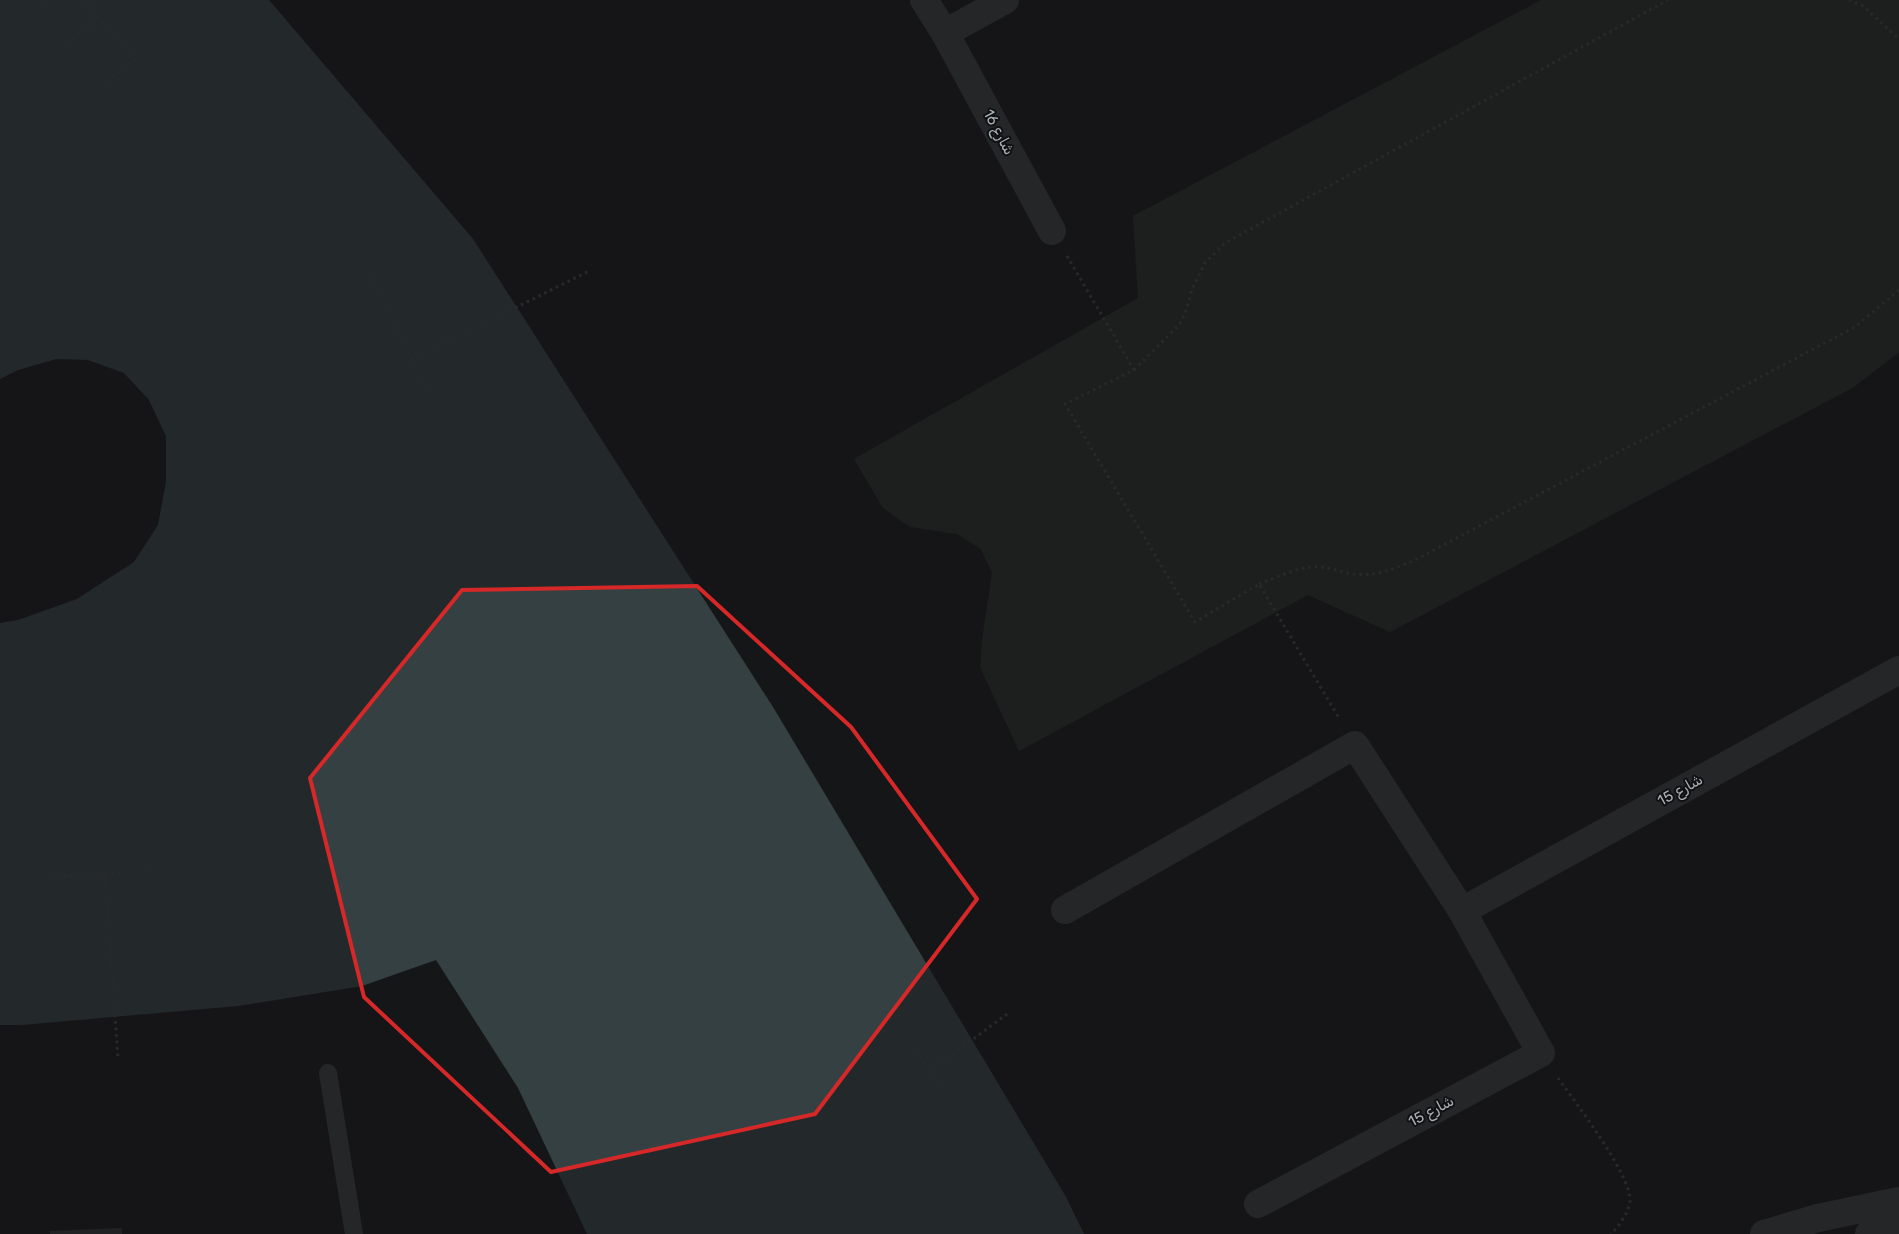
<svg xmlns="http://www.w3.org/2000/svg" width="1899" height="1234" viewBox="0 0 1899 1234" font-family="Rubik,'Noto Sans Arabic',sans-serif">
<rect width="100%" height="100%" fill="#151617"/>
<!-- green -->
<path fill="#252b24" d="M1541 0H1899V352L1854 387 1390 632 1308 595 1019 751 980 667 982 641 992 573 981 549 957 534 910 527 883 508 854 459 1138 298 1133 216Z"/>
<!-- water -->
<path fill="#344042" d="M0 0H269L473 239 773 707 1066 1197 1084 1234H587L518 1088 436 960 362 986 238 1006 21 1025H0V623L18 620 77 599 134 562 158 525 166 482V436L149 400 124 373 88 360 56 359 18 370 0 379Z"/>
<!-- building -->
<path fill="#303133" d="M122 1228V1234H50V1231Z"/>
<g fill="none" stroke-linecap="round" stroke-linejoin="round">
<!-- path -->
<g stroke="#3d4042" stroke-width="3" stroke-dasharray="2.5 4" stroke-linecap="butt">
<path d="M82 0 88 7 97 0"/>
<path d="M1849 0 1863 6 1899 39"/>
<path d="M88 7 136 59 100 88"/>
<path d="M36 14 52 0"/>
<path d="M63 48 98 18"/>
<path d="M1067 256 1134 370 1065 404 1195 622 1259 584 1339 718"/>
<path d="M367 270 413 359 589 271"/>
<path d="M413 359 431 395"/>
<path d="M1134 370 1180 324 1187 308 1192 289 1205 263 1225 243 1668 0"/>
<path d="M1259 584C1276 578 1293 569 1311 567 1326 565 1338 572 1353 574 1375 577 1397 568 1417 559L1855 327 1899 290"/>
<path d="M105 874 158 871"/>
<path d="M51 876 105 874 118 1058"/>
<path d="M912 1047 930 1071 1007 1014"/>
<path d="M930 1071 943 1091"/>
<path d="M1558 1078C1575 1102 1631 1174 1630 1201 1629 1212 1619 1226 1611 1234"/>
</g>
<!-- service -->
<path stroke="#393b3d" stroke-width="18" d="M328 1073 354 1234"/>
<!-- minor -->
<g stroke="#393b3d" stroke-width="28">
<path d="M924 0 945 33 1052 231"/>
<path d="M945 33 1005 0"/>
<path d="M1065 910 1355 745 1462 911 1541 1053 1258 1204"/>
<path d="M1462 911 1899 670"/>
<path d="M1764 1234 1818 1218 1899 1201"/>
<path d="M1869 1234 1899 1228"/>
</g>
</g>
<!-- marked area -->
<path d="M0 0H1899V1234H0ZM697 586 851 727 977 899 815 1114 551 1172 364 997 310 778 462 590Z" fill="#151617" fill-opacity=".55" fill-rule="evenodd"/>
<path fill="none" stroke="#d62828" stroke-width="4" stroke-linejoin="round" d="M697 586 851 727 977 899 815 1114 551 1172 364 997 310 778 462 590Z"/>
<g text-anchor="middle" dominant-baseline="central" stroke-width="4" stroke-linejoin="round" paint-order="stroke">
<!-- street labels -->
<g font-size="15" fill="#a9b0b5" stroke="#101112">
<text transform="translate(999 132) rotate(62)">شارع 16</text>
<text transform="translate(1680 790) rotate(-29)">شارع 15</text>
<text transform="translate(1431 1111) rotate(-28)">شارع 15</text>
</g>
</g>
</svg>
